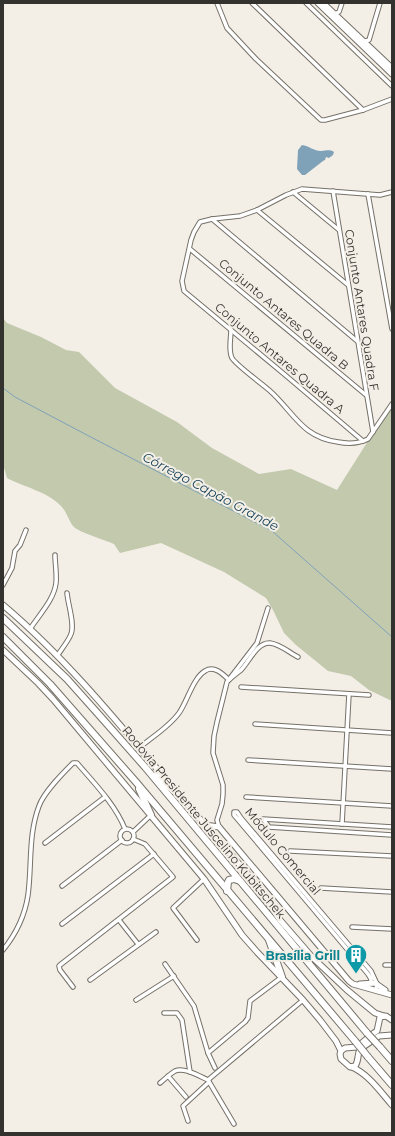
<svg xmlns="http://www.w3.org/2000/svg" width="395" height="1136" viewBox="0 0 395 1136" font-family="Montserrat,sans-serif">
<rect width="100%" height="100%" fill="#f4efe6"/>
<!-- green -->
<path fill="#c2c9ad" d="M3 318 7 323 41 337 66 350 79 352 115 388 177 422 212 448 259 474 291 469 337 490 392 403V701L369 690 351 676 328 671 296 645 284 633 273 610 266 598 224 572 161 543 120 553 114 544C105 540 81 533 74 527 69 522 67 512 61 506 48 492 24 487 7 478L3 464Z"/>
<!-- water -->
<path fill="#80a2b9" d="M302 145C309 146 314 151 321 151 326 151 329 149 334 152L333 155 329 158 326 157 325 160 323 161 305 175H302L297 169 298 150Z"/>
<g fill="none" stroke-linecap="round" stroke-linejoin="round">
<!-- stream -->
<path stroke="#80a2b9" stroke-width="1" d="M3 388 15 397 85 434 272 531 392 637"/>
<!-- street casing -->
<g stroke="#757169" stroke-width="5.5">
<g id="street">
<path d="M217 3 227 28 256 59 321 120H325L363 110 392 99"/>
<path d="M252 3 363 110"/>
<path d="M306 3 392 86"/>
<path d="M334 14 339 12 342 3"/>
<path d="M362 42 369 40 380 3"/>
<path d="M333 191 373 432"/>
<path d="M293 192 339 230"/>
<path d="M368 194 392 329"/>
<path d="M257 210 348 285"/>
<path d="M212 219 357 341"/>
<path d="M190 249 366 395"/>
<path d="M231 330C231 339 228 350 232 358 236 365 261 383 269 390 294 412 301 437 338 442 348 444 358 444 368 439L392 404"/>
<path d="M363 441 284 374 184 291 182 281 191 240 194 232 200 222 212 219 240 216 257 210 286 195 302 189 380 195 392 192"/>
<path d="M3 585 12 568 15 551 20 545 26 530"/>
<path d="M30 629C39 615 54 600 56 583 57 574 55 564 55 555"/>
<path d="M57 656C61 650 69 640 71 634 75 624 68 605 67 593"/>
<path d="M241 687 369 695"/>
<path d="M255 724 392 733"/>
<path d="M139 748C152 737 169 727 179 713 187 702 193 678 205 671 214 665 223 674 229 680 233 676 237 673 241 670 249 662 257 642 270 643 280 644 290 653 298 657"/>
<path d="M248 760 392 769"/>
<path d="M246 797 392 806"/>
<path d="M342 824 349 694"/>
<path d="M219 827 217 820 222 804 223 794V785L213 753 214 736 217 722 227 682 257 643 268 608"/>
<path d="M392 827 263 819 269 827 392 835"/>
<circle cx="127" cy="836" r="7"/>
<path d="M133 832 151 815"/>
<path d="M45 843 105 797"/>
<path d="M290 851 392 856"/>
<path d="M62 886 122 840"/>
<path d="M321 888 392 892"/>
<path d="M119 920 138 944"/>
<path d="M62 924 154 854"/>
<path d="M352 927 392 929"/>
<path d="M197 940 173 908 204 879"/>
<path d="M3 950C16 934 25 915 28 895 32 865 28 835 39 806 44 792 62 774 73 763H77C94 783 115 804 125 829"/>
<path d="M165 964 194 1006 208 1053 215 1068"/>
<path d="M385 965H392"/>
<path d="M90 980 156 932"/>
<path d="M371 984V979L368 974 234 815V812H237L241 818 371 971 377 984 376 989"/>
<path d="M73 987 60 970 59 966 60 965 173 877 145 844 133 839"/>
<path d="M136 1000 174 976"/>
<path d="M164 1013H177L182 1020 190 1072"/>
<path d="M208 1053 245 1022 248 1018 250 1001 282 977"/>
<path d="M168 1076 186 1097"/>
<path d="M208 1080 234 1124"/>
<path d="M160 1083C165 1079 170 1074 175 1071 184 1067 199 1076 208 1080L303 1000"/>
<path d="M188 1121 183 1106 209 1082"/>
</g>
</g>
<!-- secondary casing -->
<g stroke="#757169" stroke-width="7">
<g id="secondary">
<path d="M318 3 392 74"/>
<path d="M323 3 392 68"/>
<path d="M3 605C67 659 120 725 174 789"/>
<path d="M3 650 38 683 53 699 204 879 242 935 257 952 303 1000 320 1020 336 1041 341 1051 340 1054 341 1059 350 1067 355 1066C359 1061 357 1055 360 1049L379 1036 392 1035"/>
<path d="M179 795 252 879 280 920 312 957 347 990 375 1013 384 1016"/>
<path d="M205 825 219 827 349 981 353 984 392 995"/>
<path d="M360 984 375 983 385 990"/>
<path d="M341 1051 345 1048 357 1047 374 1033 377 1031 380 1017 386 1016 392 1020"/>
<path d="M352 1067C368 1074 380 1091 392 1105"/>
</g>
</g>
<!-- highway casing -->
<g stroke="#757169" stroke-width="8">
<g id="highway">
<path d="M3 618 67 679 100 716 145 767 367 1033"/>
<path d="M3 637 50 684 136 782 355 1041"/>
<path d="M156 776 181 797"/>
<path d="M139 789 151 815"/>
<path d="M227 891 228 882 229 880 234 879 240 881"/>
<path d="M269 940 282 977"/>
<path d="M380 1047 392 1061"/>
<path d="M368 1057 392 1085"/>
</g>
</g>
<!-- street -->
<use href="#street" stroke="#fff" stroke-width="3.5"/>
<!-- secondary -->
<use href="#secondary" stroke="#fff" stroke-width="5"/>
<!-- highway -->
<use href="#highway" stroke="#fff" stroke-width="6"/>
<!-- highway-bridge casing -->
<g stroke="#757169" stroke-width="8" stroke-linecap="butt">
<g id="highway-bridge">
<path d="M367 1033 380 1047"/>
<path d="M355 1041 368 1057"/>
</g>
</g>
<!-- highway-bridge -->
<use href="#highway-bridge" stroke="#fff" stroke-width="6"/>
</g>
<!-- icons -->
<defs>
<g id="building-pin" transform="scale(1.15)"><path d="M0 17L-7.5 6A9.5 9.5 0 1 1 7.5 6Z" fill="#0f9aa8" stroke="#f4efe6"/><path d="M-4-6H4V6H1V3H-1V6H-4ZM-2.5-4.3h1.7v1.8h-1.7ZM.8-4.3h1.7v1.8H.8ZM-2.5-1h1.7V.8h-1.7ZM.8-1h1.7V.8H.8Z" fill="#fff"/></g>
</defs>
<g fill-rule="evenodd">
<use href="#building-pin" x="356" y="955"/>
</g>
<g text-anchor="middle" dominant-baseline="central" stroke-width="4" stroke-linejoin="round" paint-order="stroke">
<!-- street labels -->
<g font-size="12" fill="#34322f" stroke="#f4efe6">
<text transform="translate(362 310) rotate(81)">Conjunto Antares Quadra F</text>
<text transform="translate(284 314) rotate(40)">Conjunto Antares Quadra B</text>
<text transform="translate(280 358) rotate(40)">Conjunto Antares Quadra A</text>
<text transform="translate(204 822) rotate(50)">Rodovia Presidente Juscelino Kubitschek</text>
<text transform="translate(283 851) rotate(50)">Módulo Comercial</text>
</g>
<!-- culture labels -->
<g font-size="12" font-weight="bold" fill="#0d838f" stroke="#f4efe6" text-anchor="end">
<text x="340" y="955">Brasília Grill</text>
</g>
<!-- water labels -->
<g font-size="13" font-style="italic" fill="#0f3c55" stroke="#f4efe6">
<text transform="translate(211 491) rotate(28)">Córrego Capão Grande</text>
</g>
</g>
<!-- border -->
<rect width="395" height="1136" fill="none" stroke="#34322f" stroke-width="8"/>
</svg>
